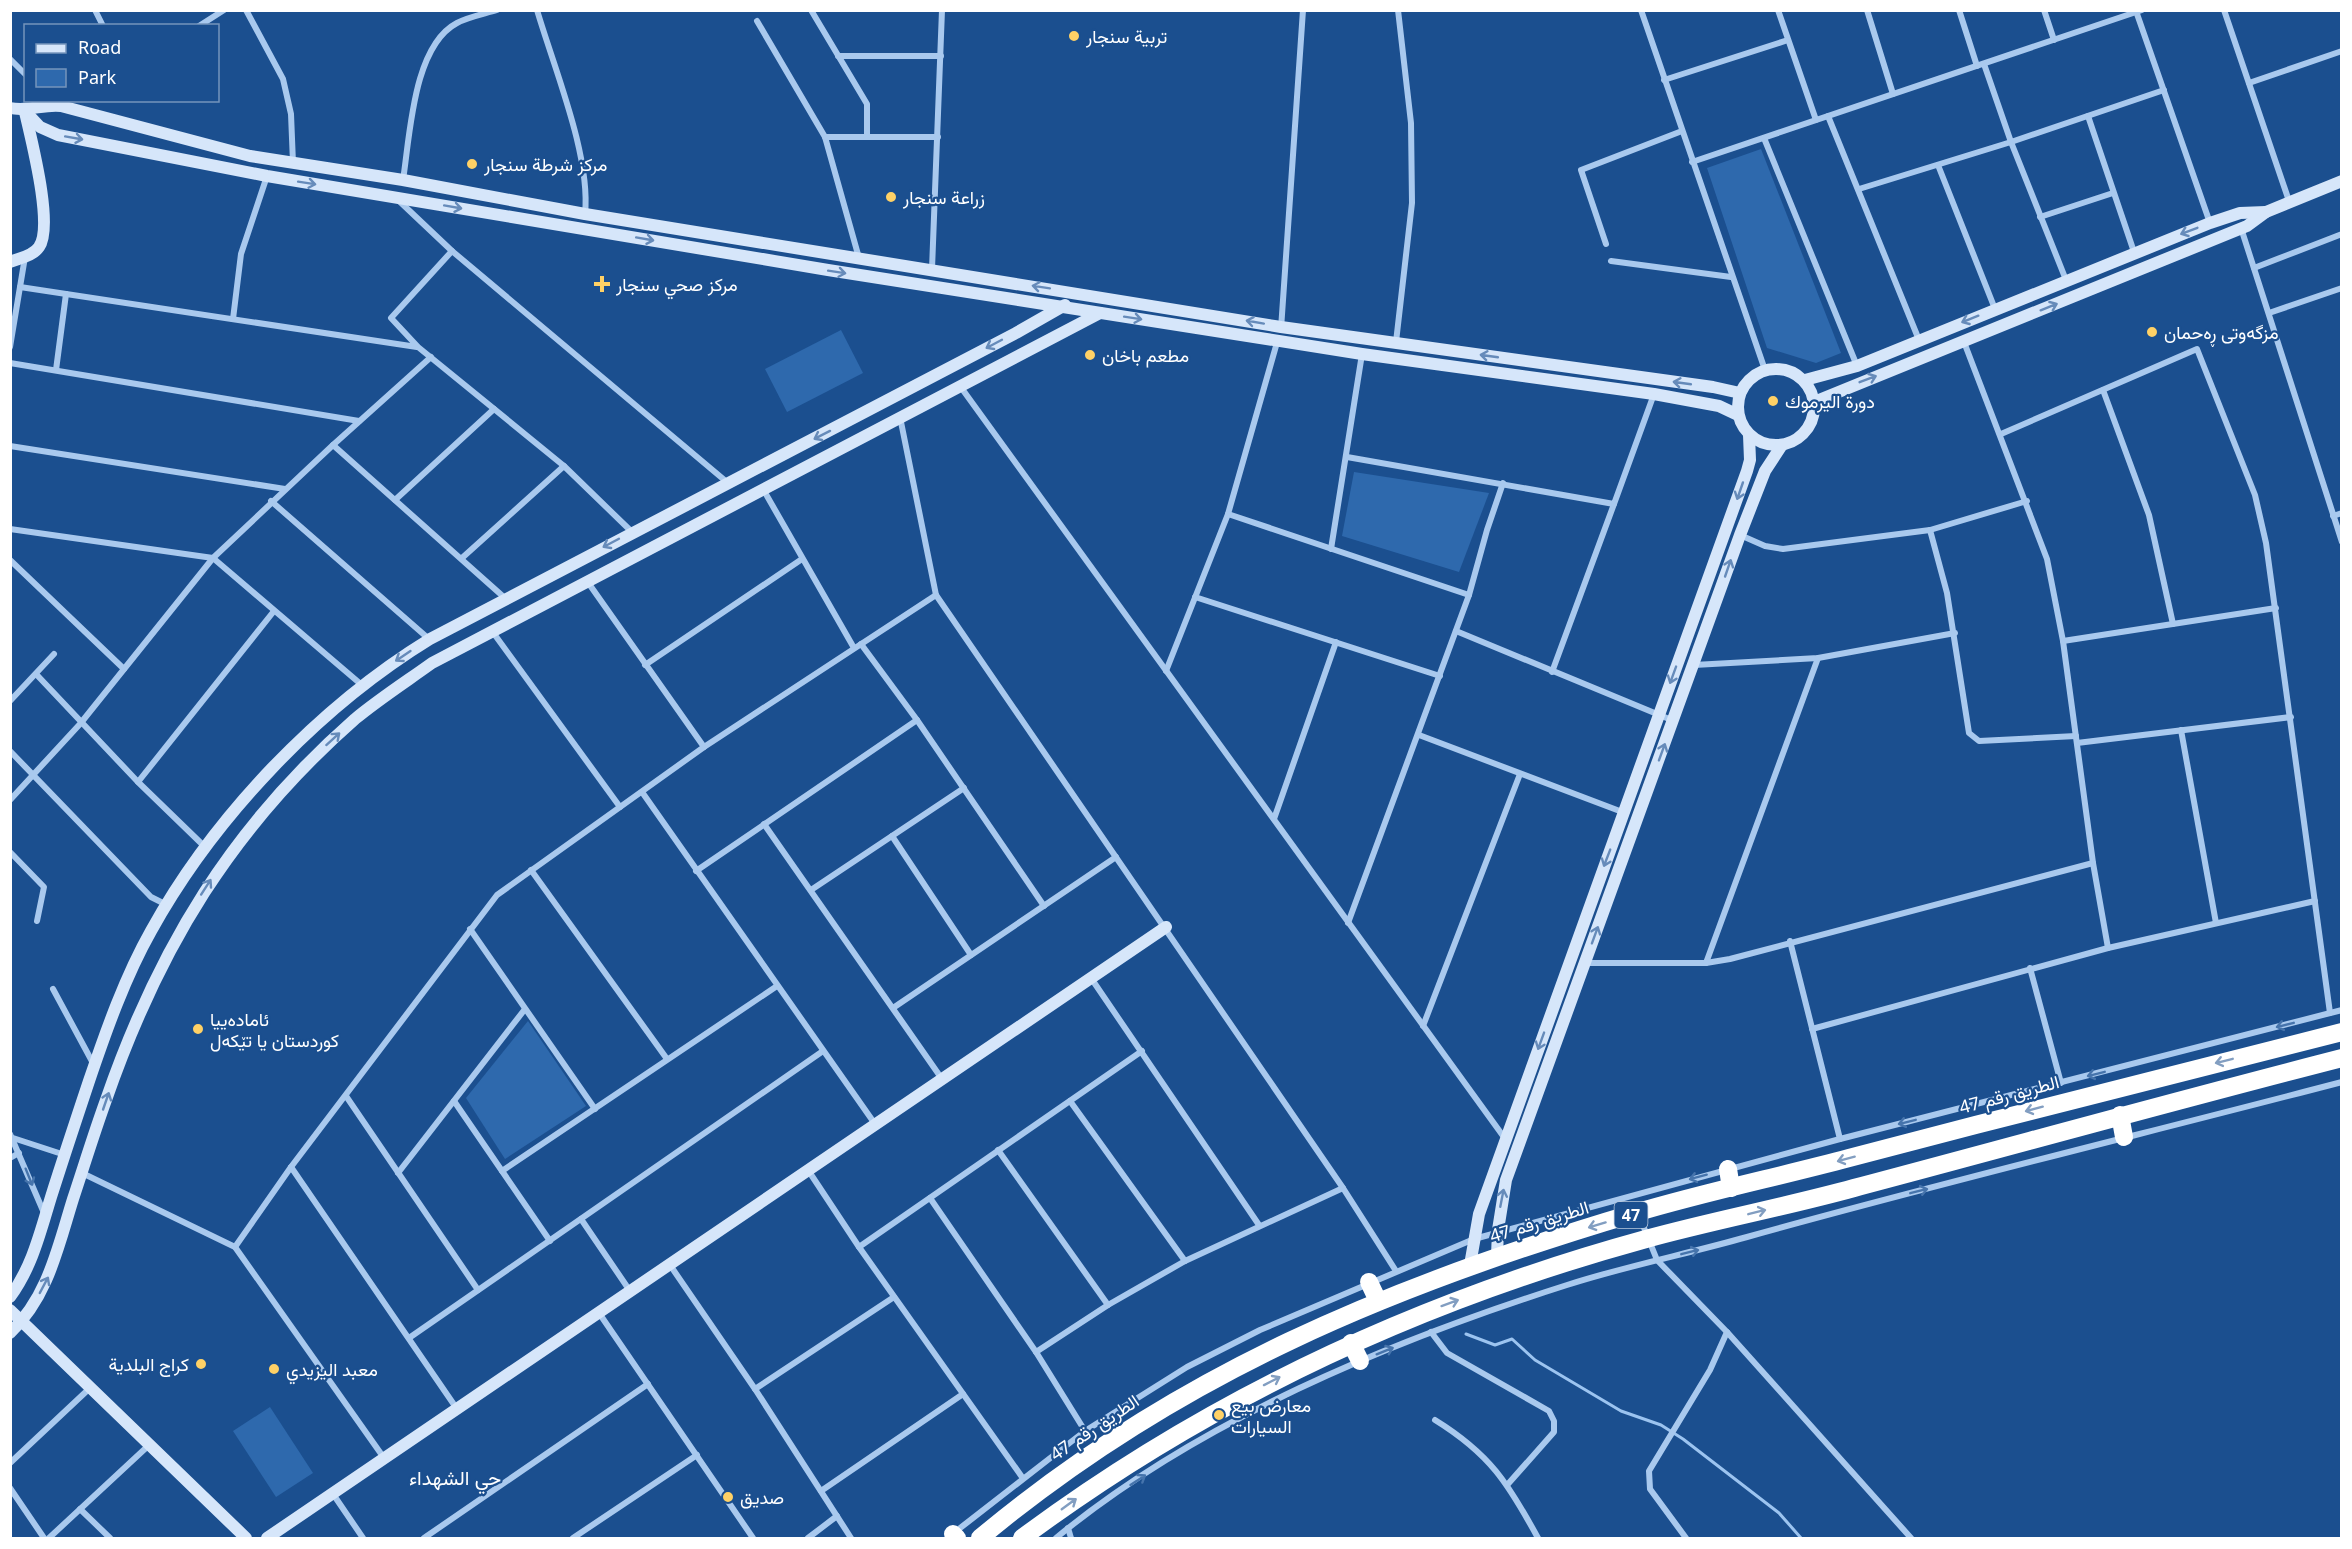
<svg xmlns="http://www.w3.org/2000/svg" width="2352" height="1549" viewBox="0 0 2352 1549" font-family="'Noto Sans',Vazirmatn,sans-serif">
<rect width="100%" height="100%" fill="#1b4f8f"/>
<!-- green -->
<g fill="#2e69ad">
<path d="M1761 149 1841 353 1816 363 1767 348 1707 168Z"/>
<path d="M841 330 863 373 787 412 765 369Z"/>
<path d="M1354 472 1489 493 1459 572 1342 536Z"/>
<path d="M528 1021 586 1106 505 1159 466 1098Z"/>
<path d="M270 1407 313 1473 276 1497 233 1431Z"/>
</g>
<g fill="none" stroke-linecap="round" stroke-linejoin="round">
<!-- stream -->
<path stroke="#9cc4f0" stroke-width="3" d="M1466 1334 1495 1345 1512 1339 1535 1360 1621 1411 1661 1425 1683 1439 1779 1513 1801 1538"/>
<!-- street -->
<g stroke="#a9c9ee" stroke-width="6">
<path d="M95 10 103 26"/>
<path d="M246 10 283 79 291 114 293 163"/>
<path d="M537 10C554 68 591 156 585 214"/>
<path d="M811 10 867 104V137"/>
<path d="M1641 10 1765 370"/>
<path d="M1778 10 1816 120"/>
<path d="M1867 10 1893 94"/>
<path d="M1959 10 1977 66"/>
<path d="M2044 10 2054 40"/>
<path d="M2224 10 2289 201"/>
<path d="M2136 11 2210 223"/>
<path d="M757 21 825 137 859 258"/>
<path d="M199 26 224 10"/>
<path d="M838 56H941"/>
<path d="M10 59 26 75"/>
<path d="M1984 64 2011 142 2066 280"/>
<path d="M1664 80 1788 40"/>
<path d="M2249 83 2342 51"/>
<path d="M1828 116 1919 340"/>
<path d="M2088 116 2134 252"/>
<path d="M825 137H938"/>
<path d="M1764 138 1857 366"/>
<path d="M1692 162 2142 10"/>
<path d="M1938 165 1995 309"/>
<path d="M403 180C410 136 413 46 457 23 468 17 484 14 497 10"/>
<path d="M1859 189 2011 142 2164 90"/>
<path d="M397 199 452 251 728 483"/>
<path d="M2040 217 2113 193"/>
<path d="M2241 228 2342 542"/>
<path d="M1606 244 1581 170 1682 131"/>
<path d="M452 251 391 318 418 347 564 466 632 532"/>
<path d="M1611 261 1731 277"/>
<path d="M2254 268 2342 234"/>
<path d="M932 269 942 10"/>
<path d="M20 287 417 347"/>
<path d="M2269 313 2342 288"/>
<path d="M233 319 241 254 267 176"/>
<path d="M1281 329 1303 10"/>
<path d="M1396 342 1412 203 1411 123 1398 10"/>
<path d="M1964 342 2047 559 2063 641 2093 863 2108 948"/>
<path d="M10 347 25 257"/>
<path d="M10 363 359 421"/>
<path d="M56 370 66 294"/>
<path d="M960 386 1506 1140"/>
<path d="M2103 390 2149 515 2173 624"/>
<path d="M900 417 936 595 1343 1188 1396 1271"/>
<path d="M2001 434 2197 349 2255 495 2266 543 2330 1013"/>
<path d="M333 445 506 599"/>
<path d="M10 446 285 489"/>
<path d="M1347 457 1614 504 1654 394"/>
<path d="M763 489 854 648"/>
<path d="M395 500 494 409"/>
<path d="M271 501 429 639"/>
<path d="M1228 514 1469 595"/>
<path d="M2333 516 2342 513"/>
<path d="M10 529 213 558 363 686"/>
<path d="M1930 530 1947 593 1969 733 1979 741 2076 736"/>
<path d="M1740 535 1765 546 1783 549 1930 530 2027 501"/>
<path d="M1331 549 1362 354"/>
<path d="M462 558 564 466"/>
<path d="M10 560 124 669"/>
<path d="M587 581 704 747"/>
<path d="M1195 597 1440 676"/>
<path d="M492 631 620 807"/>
<path d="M1456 631 1674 721"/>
<path d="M2063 641 2276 608"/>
<path d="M861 644 917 720 1044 906"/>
<path d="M645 665 802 559"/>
<path d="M1694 665 1818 658 1955 633"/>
<path d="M1166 671 1228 514 1278 339"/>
<path d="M1552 672 1614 504"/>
<path d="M36 674 138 782 205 847"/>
<path d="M10 701 54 654"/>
<path d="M2181 730 2216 923"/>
<path d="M1419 735 1625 813"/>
<path d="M2077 743 2291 717"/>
<path d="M10 751 151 897 167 905"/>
<path d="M138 782 274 611"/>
<path d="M642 792 875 1124"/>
<path d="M10 800 80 724 213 558 333 445 431 357"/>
<path d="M1274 819 1336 642"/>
<path d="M764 824 942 1079"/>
<path d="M892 836 971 955"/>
<path d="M10 852 44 887 37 921"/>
<path d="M531 870 667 1059"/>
<path d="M696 871 917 720"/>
<path d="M811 890 964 788"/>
<path d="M1348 923 1469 595 1487 530 1503 483"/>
<path d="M470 929 595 1109"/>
<path d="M1790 941 1840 1139"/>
<path d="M1585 963H1706L1730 959 2093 863"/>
<path d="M1706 963 1818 658"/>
<path d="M2030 968 2061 1083"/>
<path d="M1091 978 1259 1225"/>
<path d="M53 989 94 1065"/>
<path d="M893 1008 1116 857"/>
<path d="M1423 1026 1520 774"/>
<path d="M1812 1029 2108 948 2315 901"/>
<path d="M346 1096 478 1290"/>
<path d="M454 1101 550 1241"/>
<path d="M1070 1101 1185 1261"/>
<path d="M10 1134 44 1213"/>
<path d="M13 1138 65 1155"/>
<path d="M998 1150 1108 1305"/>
<path d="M10 1158 19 1153"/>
<path d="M291 1167 457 1409"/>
<path d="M808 1170 859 1247 1022 1477"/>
<path d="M502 1171 777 986"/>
<path d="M82 1173 235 1247 384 1458"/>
<path d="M398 1173 525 1009"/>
<path d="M930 1198 1036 1352 1085 1431"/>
<path d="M1638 1213 1657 1260 1727 1332 1911 1538"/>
<path d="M581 1219 630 1291"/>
<path d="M235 1247 291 1167 497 895 704 747 936 595"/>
<path d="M859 1247 1142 1051"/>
<path d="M670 1265 755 1389 851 1538"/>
<path d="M599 1313 753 1538"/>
<path d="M1431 1332 1447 1353 1549 1411 1554 1421V1432L1508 1484"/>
<path d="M409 1338 823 1051"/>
<path d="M1036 1352 1108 1305 1185 1261 1343 1188"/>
<path d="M755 1389 894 1297"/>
<path d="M1435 1420C1490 1454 1508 1483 1538 1538"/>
<path d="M10 1463 91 1387"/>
<path d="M10 1488 44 1538"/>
<path d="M821 1491 963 1394"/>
<path d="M333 1494 363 1538"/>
<path d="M80 1509 110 1538"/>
<path d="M1068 1528 1071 1538"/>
<path d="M955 1532 1085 1431 1187 1367 1260 1330 1474 1239 1840 1139 2342 1010"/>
<path d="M49 1538 148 1446"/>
<path d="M424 1538 648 1384"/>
<path d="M573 1538 697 1455"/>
<path d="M808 1538 837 1516"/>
<path d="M1056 1538C1199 1420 1391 1341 1567 1285 1626 1266 1687 1254 1747 1237 1944 1182 2143 1134 2342 1082"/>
<path d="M1686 1538 1650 1489 1649 1471 1710 1370 1727 1332"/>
</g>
<!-- secondary -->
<g stroke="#d6e6fa" stroke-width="12">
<path d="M10 108C28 112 43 104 61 106L250 156 403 180 585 214 1281 327 1713 387 1740 393"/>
<path d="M25 111 40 127 58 135 267 176 828 270 1362 354 1654 394 1719 406 1738 415"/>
<path d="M10 262C20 258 33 256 39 247 54 226 31 139 25 112"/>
<circle cx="1776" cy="407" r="38"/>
<path d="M1805 380 1857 366 2210 223 2240 213 2266 212"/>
<path d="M1814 402 2247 226 2266 212 2342 181"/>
<path d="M1497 1256 1498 1230 1506 1180 1740 535 1765 471 1782 445"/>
<path d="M1470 1265 1479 1214 1747 471 1750 460 1749 435"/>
<path d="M10 1297C32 1267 40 1233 51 1197 63 1159 76 1120 89 1081 106 1031 125 977 151 931 214 817 319 707 430 639L1016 333 1065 305"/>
<path d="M10 1310 246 1538"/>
<path d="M10 1333C48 1297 58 1247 73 1199 84 1166 94 1133 106 1100 159 947 232 827 355 719 379 699 407 681 432 663L1100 313"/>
<path d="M267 1538 1166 927"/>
</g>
<!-- highway -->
<g stroke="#fff" stroke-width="18">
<path d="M2120 1115 2124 1137"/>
<path d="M1728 1169 1731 1188"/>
<path d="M1369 1282 1378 1301"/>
<path d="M1351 1343 1360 1361"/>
<path d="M953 1534 957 1538"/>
<path d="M980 1538C1176 1374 1392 1285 1635 1213 1705 1192 1778 1177 1849 1158 2013 1115 2177 1073 2342 1032"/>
<path d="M1022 1538C1210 1398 1420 1301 1646 1239 1715 1220 1785 1207 1854 1188 2016 1145 2178 1100 2342 1058"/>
</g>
</g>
<!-- one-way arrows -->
<defs><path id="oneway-shaft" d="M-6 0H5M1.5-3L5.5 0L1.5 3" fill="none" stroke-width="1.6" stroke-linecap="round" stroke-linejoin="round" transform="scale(1.5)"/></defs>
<g stroke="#668bba">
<use href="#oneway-shaft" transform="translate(74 138) rotate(10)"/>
<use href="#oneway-shaft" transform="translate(307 183) rotate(9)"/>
<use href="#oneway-shaft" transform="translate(453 207) rotate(10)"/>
<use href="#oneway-shaft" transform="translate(2189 231) rotate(159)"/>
<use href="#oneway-shaft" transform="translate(645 239) rotate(10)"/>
<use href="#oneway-shaft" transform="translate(837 272) rotate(9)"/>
<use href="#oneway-shaft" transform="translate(1041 287) rotate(-171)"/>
<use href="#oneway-shaft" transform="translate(2049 307) rotate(-22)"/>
<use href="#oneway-shaft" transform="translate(1133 318) rotate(9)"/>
<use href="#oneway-shaft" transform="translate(1970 319) rotate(158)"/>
<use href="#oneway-shaft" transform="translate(1255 322) rotate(-170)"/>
<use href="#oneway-shaft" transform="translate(994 344) rotate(152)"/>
<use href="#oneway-shaft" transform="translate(1489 356) rotate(-172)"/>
<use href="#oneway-shaft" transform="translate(1868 379) rotate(-21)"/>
<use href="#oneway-shaft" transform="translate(1682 383) rotate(-172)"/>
<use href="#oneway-shaft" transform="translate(822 435) rotate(153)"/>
<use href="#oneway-shaft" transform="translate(1740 491) rotate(109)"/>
<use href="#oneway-shaft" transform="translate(611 543) rotate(152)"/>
<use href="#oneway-shaft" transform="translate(1728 568) rotate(-71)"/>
<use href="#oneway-shaft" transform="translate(403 656) rotate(146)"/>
<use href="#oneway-shaft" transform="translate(1673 675) rotate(110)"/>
<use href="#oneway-shaft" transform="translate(333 739) rotate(-42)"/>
<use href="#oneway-shaft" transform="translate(1662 752) rotate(-70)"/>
<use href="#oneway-shaft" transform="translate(1607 858) rotate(111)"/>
<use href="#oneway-shaft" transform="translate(206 887) rotate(-57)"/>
<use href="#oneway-shaft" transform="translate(1595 935) rotate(-70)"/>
<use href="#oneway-shaft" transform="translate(1541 1041) rotate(110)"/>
<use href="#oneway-shaft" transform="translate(106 1101) rotate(-71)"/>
<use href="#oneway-shaft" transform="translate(1502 1198) rotate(-79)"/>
<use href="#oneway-shaft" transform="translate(44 1285) rotate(-62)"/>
</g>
<g stroke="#4674ac">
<use href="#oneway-shaft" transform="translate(2285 1025) rotate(166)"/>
<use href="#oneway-shaft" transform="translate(2096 1074) rotate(166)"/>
<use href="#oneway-shaft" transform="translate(1907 1122) rotate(166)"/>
<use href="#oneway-shaft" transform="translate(29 1177) rotate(68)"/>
<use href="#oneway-shaft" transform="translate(1698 1177) rotate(165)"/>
<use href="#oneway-shaft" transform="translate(1919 1191) rotate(-14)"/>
<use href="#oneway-shaft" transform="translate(1690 1252) rotate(-14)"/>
<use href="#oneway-shaft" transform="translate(1385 1351) rotate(-22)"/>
<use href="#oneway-shaft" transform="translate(1138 1480) rotate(-33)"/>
</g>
<g stroke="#829ec1">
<use href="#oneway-shaft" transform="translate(2224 1061) rotate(166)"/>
<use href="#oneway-shaft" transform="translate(2034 1109) rotate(165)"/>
<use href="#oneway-shaft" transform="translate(1846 1159) rotate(165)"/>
<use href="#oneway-shaft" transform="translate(1757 1212) rotate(-14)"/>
<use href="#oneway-shaft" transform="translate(1597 1225) rotate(163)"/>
<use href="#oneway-shaft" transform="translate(1450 1303) rotate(-20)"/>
<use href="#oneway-shaft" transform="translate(1272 1381) rotate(-27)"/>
<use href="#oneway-shaft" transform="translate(1069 1504) rotate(-36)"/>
</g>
<!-- markers -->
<g fill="#ffd166" stroke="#1b4f8f" stroke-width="2">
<circle cx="1074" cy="36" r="6"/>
<circle cx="472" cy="164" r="6"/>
<circle cx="891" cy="197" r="6"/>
<path d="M599 275h6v6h6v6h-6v6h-6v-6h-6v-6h6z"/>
<circle cx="2152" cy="332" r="6"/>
<circle cx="1090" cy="355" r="6"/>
<circle cx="1773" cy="401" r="6"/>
<circle cx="198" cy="1029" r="6"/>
<circle cx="201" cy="1364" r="6"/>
<circle cx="274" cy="1369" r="6"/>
<circle cx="1219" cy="1415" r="6"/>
<circle cx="728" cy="1497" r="6"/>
</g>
<g text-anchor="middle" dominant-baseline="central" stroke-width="4.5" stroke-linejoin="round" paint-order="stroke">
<!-- shield labels -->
<rect fill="#1b4f8f" stroke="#bbcadd" stroke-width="1.5" x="1614.5" y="1202" width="33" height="26" rx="4.5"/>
<g font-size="16" font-weight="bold" fill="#fff">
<text x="1631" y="1215">47</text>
</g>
<!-- poi labels -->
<g font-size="18" fill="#fff" stroke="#1b4f8f" text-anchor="start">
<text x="1086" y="36">تربية سنجار</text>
<text x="484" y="164">مركز شرطة سنجار</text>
<text x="903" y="197">زراعة سنجار</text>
<text x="616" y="284">مركز صحي سنجار</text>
<text x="2164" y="332">مزگه‌وتی ڕه‌حمان</text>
<text x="1102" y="355">مطعم باخان</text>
<text x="1785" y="401">دورة اليرموك</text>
<text x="210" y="1019">ئامادەییا<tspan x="210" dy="21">کوردستان یا تێکەل</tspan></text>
<text x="189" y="1364" text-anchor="end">كراج البلدية</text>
<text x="286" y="1369">معبد اليزيدي</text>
<text x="1231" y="1405">معارض بيع<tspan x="1231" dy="21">السيارات</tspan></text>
<text x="740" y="1497">صديق</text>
</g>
<!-- street labels -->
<g font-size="18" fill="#fff" stroke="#1b4f8f">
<text transform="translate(2009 1094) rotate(-15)">الطريق رقم 47</text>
<text transform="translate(1539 1221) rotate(-17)">الطريق رقم 47</text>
<text transform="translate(1094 1427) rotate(-34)">الطريق رقم 47</text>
</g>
<!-- neighbourhood labels -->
<g font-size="20" fill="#fff" stroke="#1b4f8f">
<text x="455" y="1477">حي الشهداء</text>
</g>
</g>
<!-- border -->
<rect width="2352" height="1549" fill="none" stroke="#ffffff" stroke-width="24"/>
<!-- legend -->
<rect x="24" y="24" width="195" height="78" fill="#1b4f8f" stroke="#7695bc" stroke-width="1.5"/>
<rect x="36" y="44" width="30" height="9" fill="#d6e6fa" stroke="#7695bc" stroke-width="1.5"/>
<text x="78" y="54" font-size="18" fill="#ffffff">Road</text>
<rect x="36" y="69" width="30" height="18" fill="#2e69ad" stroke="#7695bc" stroke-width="1.5"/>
<text x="78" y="84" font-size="18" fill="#ffffff">Park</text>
</svg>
